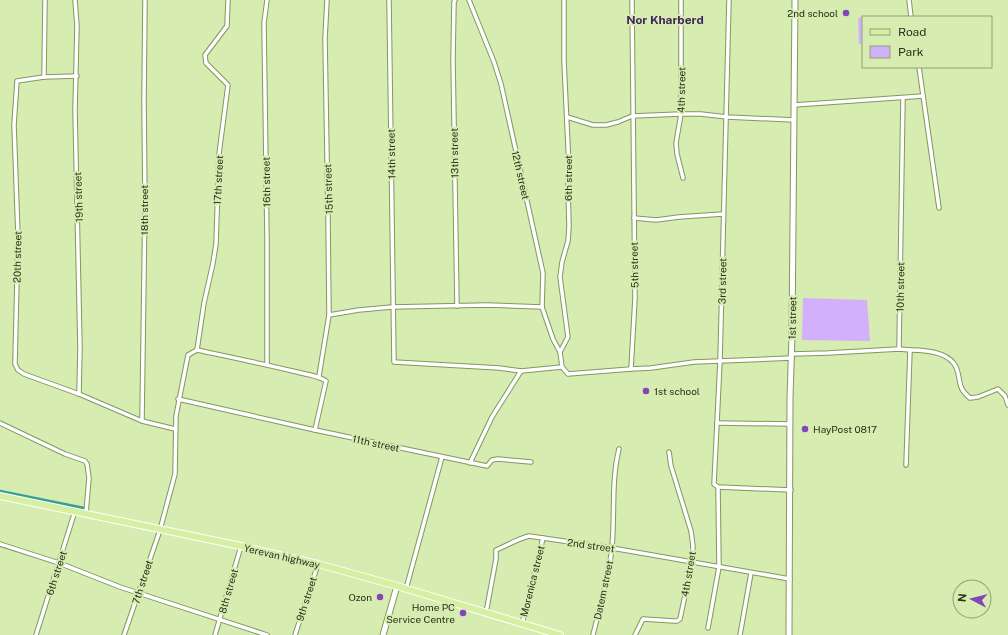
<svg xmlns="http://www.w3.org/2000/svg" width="1008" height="635" viewBox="0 0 1008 635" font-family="'Public Sans',sans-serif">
<rect width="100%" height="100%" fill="#d6ecb0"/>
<!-- green -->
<g fill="#d2b0fb">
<path d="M863 17V44H859L858 18Z"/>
<path d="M803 298 867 300 870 341 802 340Z"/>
</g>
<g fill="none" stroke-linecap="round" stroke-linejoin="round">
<!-- canal -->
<path stroke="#36a094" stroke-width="4.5" d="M0 492 84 509"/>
<!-- street casing -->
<g stroke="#83975f" stroke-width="5.5">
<g id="street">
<path d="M45 0 44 77 17 81 14 125 18 236 15 364 18 370 24 374 79 394 142 421 175 429"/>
<path d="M75 0 77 26 75 110 80 348 79 394"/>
<path d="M389 0 394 362 499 368 521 371 562 367"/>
<path d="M455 0 454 2 453 59 457 306"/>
<path d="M469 0 494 62 501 84 543 273 542 307 553 339 560 352 562 367 568 374 631 369"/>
<path d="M632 0 635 298 631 369 651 368 694 362 792 358"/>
<path d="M681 0V114L676 143 677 154 683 178"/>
<path d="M729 0 720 361 714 484 718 487 791 490"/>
<path d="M909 0 911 17"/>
<path d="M919 67 939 208"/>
<path d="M44 77 77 76"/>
<path d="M794 105 923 96"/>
<path d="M567 117 593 125H606L618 122 632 116 681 114H701L727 117 794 120"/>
<path d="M634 218 656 220 679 217 723 214"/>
<path d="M329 315 359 310 392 307 487 305 542 307"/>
<path d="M899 349 903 98"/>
<path d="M197 350 204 303 213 263 216 244 219 154 228 85 206 63 205 55 227 26 228 0"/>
<path d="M197 350C230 357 264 364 297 372 307 375 317 375 326 381L315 430"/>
<path d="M910 350C926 350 949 352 956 367 962 381 956 387 970 398L978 397 998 389 1005 396 1008 405"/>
<path d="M560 352 568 337 560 277 562 262 568 241 569 227 568 186 569 168 564 61V0"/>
<path d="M792 354 828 353 899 349 910 350 906 465"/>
<path d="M267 364V240L264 23 267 0"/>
<path d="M319 376 329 315 328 215 325 39 327 0"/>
<path d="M178 399 315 430 487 466 492 460 498 459 531 462"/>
<path d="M142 421 145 202 144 101 145 0"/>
<path d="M0 423 65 454 85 461 87 464 89 478 86 513"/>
<path d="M717 423 790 424"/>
<path d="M470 463 492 417 521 371"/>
<path d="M0 544 59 563 120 587 267 635"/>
<path d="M406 589 442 457"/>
<path d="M486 613 496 559V550C508 545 517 539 529 536L612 548 790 579"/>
<path d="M522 624 543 538"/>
<path d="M708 628 719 567 718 487"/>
<path d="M36 635 75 511"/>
<path d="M124 635 160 530 175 474 176 416 188 355 197 350"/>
<path d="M215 635 241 546"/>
<path d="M295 635 318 564"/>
<path d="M593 635C600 606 609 577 612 547 615 515 611 481 619 449"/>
<path d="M635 635 643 619 674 621H677L680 619 692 562 693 546 691 531 671 466 669 452"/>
<path d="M740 635 751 573"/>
</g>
</g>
<!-- secondary casing -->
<g stroke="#83975f" stroke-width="7">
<g id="secondary">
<path d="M383 635 397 586"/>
<path d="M789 635 790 398 792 335 795 0"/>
</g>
</g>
<!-- primary casing -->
<g stroke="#fff" stroke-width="8">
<path id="primary" d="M0 496 241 546 318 564 397 586 560 635"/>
</g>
<!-- street -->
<use href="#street" stroke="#fff" stroke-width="3.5"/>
<!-- secondary -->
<use href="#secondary" stroke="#fff" stroke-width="5"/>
<!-- primary -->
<use href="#primary" stroke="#d7efa3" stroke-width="6"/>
</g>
<!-- markers -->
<g fill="#8245bb" stroke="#d6ecb0" stroke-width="1.5">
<circle cx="846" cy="13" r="4"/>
<circle cx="646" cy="391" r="4"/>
<circle cx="805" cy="429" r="4"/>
<circle cx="380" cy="597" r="4"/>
<circle cx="463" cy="613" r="4"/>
</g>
<g text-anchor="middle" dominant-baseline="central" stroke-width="4" stroke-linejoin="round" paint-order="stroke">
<!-- poi labels -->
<g font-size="10" fill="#283119" stroke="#d6ecb0" text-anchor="end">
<text x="838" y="13">2nd school</text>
<text x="654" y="391" text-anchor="start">1st school</text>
<text x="813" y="429" text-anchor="start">HayPost 0817</text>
<text x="372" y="597">Ozon</text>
<text x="455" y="607">Home PC<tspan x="455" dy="12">Service Centre</tspan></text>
</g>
<!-- street labels -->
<g font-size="10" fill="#283119" stroke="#d6ecb0">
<text transform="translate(681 90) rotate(-89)">4th street</text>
<text transform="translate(454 153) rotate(-91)">13th street</text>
<text transform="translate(391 154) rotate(-91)">14th street</text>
<text transform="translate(521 175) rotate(77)">12th street</text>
<text transform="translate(568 178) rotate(-90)">6th street</text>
<text transform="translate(218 180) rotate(-87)">17th street</text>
<text transform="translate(266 182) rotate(-91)">16th street</text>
<text transform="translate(328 189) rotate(-92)">15th street</text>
<text transform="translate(78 197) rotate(-92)">19th street</text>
<text transform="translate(144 210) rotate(-90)">18th street</text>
<text transform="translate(17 257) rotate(-89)">20th street</text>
<text transform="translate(634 265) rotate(-91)">5th street</text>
<text transform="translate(722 281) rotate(-89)">3rd street</text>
<text transform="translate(900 287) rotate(-89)">10th street</text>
<text transform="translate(792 318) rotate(-89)">1st street</text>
<text transform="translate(376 443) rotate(12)">11th street</text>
<text transform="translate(591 545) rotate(8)">2nd street</text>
<text transform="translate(282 556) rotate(13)">Yerevan highway</text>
<text transform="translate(56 573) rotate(-72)">6th street</text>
<text transform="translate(688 574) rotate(-80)">4th street</text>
<text transform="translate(532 581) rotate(-76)">Morenica street</text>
<text transform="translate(142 582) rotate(-72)">7th street</text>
<text transform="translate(603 590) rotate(-78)">Datem street</text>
<text transform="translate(228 591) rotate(-74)">8th street</text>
<text transform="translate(306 599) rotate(-72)">9th street</text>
</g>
<!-- quarter labels -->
<g font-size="12" font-weight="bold" fill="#41245e" stroke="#d6ecb0">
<text x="665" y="20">Nor Kharberd</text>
</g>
</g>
<!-- legend -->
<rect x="862" y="16" width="130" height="52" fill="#d6ecb0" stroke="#90a174"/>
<rect x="870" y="29" width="20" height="6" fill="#d7efa3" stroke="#90a174"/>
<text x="898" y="36" font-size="12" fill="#283119">Road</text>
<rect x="870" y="46" width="20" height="12" fill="#d2b0fb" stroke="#90a174"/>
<text x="898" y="56" font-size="12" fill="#283119">Park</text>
<!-- north arrow -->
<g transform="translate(972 599) rotate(277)"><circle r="19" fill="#d6ecb0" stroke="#90a174"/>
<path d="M0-3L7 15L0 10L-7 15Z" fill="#8245bb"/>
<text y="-6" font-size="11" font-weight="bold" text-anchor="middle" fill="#283119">N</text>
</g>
</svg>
